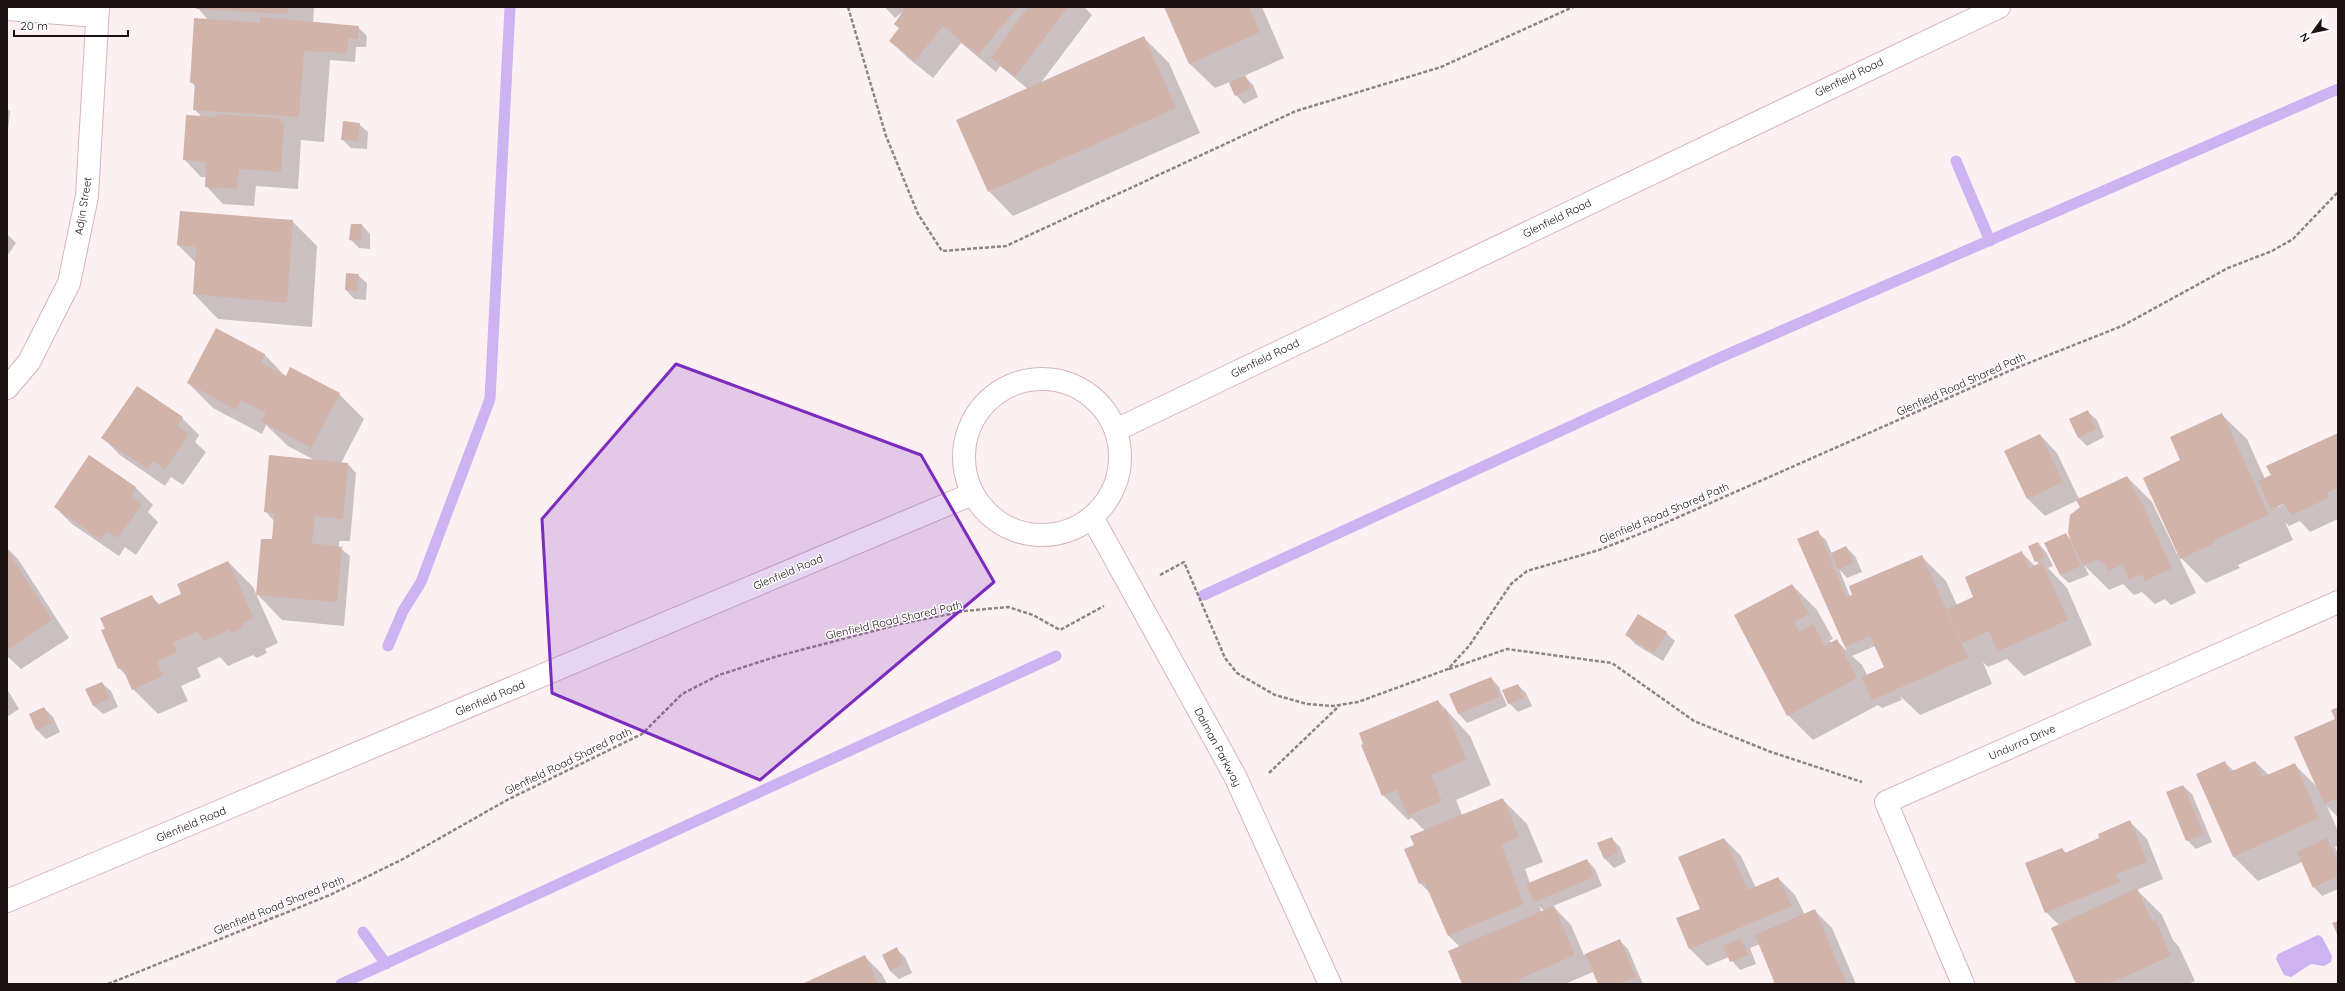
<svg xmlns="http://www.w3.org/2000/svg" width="2345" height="991" viewBox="0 0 2345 991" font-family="Quicksand,sans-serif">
<rect width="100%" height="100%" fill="#fdf0f2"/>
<!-- water -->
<path fill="#cdb3f2" d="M2318 935 2322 937 2332 956 2331 962 2324 966 2311 964 2291 977 2284 975 2276 959 2278 954Z"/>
<!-- shadow -->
<g fill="#0003" fill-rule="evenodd">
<path d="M197 7H314L313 24 358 27 367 36 366 47H356L355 62 330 60 324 142 301 140 298 189 256 186 254 206 223 204 206 186V177H201L184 159 202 117 194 109 196 87 191 82 208 20Z"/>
<path d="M885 7H1084L1092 15 1040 84 1144 38 1169 63 1200 133 1013 216 989 191 1028 89 1000 66 996 72 961 43 933 78 908 58 890 41 900 28 904 11 895 18Z"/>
<path d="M1165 7H1262L1284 58 1244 76 1253 85 1258 97 1244 104 1236 95 1230 82 1215 88 1190 64Z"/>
<path d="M7 108 10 111 7 140Z"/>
<path d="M359 124 368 132 367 149 351 148 342 139Z"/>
<path d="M292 221 317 246 312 327 218 319 194 294 196 263 178 245Z"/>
<path d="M362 225 370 234V249L359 248 350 239Z"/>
<path d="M7 234 16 243 7 256Z"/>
<path d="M358 275 367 283 366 300 354 299 346 290Z"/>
<path d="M216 329 265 355 286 377 339 394 364 419 341 463 348 464 356 473 350 541H339V547L350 556 344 626 282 620 258 595 273 540 274 521 265 511 314 460 288 446 266 425 262 434 213 408 188 383Z"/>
<path d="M2088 412 2097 420 2104 437 2087 446 2078 437Z"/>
<path d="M2222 415 2247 439 2265 479 2338 434V519L2310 532 2300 521 2289 526 2285 522 2293 540 2238 565 2240 568 2206 583 2178 555 2196 593 2171 605 2165 599 2155 604 2142 592 2134 595 2123 584 2109 590 2084 565 2089 575 2069 583 2060 575 2046 543 2066 534 2073 541 2081 508 2078 500 2045 516 2027 498 2040 435 2057 453 2079 499 2127 477 2152 502 2177 554 2179 553 2182 461ZM2289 502 2278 507V505Z"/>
<path d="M182 418 199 435 195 442 206 452 183 485 171 477 165 486 120 455 103 438Z"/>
<path d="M90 456 136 488 153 505 148 512 158 522 136 555 125 547 119 556 72 524 55 507Z"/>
<path d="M1817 532 1826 540 1832 554 1846 547 1855 556 1862 572 1847 578 1839 569 1850 596 1921 556 1946 581 1957 605 1975 598 2022 553 2035 566 2039 564 2036 561 2038 543 2046 552 2053 566 2048 568 2067 588 2092 645 2024 676 2007 659 1988 667 1983 662 1992 684 1920 715 1900 696 1902 700 1882 708 1878 705 1813 740 1788 715 1792 585 1817 610 1833 639 1829 641 1832 643 1837 641 1847 651 1798 540ZM1875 646 1885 668 1867 675 1862 665 1852 656Z"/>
<path d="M7 548 18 559 69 638 21 669 7 656Z"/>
<path d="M228 562 253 587 278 643 265 649 267 653 257 658 253 655 228 666 220 657 197 668 201 677 181 686 188 701 158 714 133 689 128 677 119 668 106 629 152 597 160 605 183 595Z"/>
<path d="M1666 633 1675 641 1663 661 1635 644 1627 635Z"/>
<path d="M1491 678 1499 687 1507 706 1467 723 1459 714 1450 695Z"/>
<path d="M102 683 111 691 118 707 103 714 94 706Z"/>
<path d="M1518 685 1526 693 1532 706 1518 712 1509 703Z"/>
<path d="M7 689 19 709 7 717Z"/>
<path d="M1438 701 1470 736 1491 785 1456 800 1462 815 1502 799 1527 824 1543 862 1525 869 1530 883 1587 860 1595 869 1602 886 1553 906 1571 925 1584 955 1619 940 1628 949 1643 984H1599L1593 972 1565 984H1463L1460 947 1449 936 1431 894 1420 883 1415 845 1425 831 1412 818 1408 820 1383 795ZM1539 906 1544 911 1542 913Z"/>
<path d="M44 708 53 717 60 732 46 739 37 730 31 714Z"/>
<path d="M2338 708V817L2327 806 2338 831V846L2335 847 2338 854V889L2322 896 2314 887 2302 862 2258 881 2233 856 2224 762 2234 771 2255 762 2269 775 2294 764 2317 787 2337 719Z"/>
<path d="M2183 786 2192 794 2212 842 2196 849 2187 840Z"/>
<path d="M2129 821 2147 839 2163 879 2137 890 2162 915 2173 940 2179 947 2195 981 2188 984H2077L2059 925 2046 912 2062 849 2066 853 2101 838Z"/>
<path d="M1611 838 1620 847 1626 862 1614 868 1605 859 1599 844Z"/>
<path d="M1724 839 1741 856 1756 888 1778 878 1795 895 1805 915 1815 911 1832 928 1856 984H1776L1760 944 1750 948 1756 964 1740 970 1729 957 1707 966 1690 949 1677 919 1701 909Z"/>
<path d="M896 949 905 957 912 973 899 979 890 971Z"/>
<path d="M864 956 882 974 887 984H805Z"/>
</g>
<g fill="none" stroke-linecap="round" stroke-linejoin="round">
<!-- stream -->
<g stroke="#cdb3f2" stroke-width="11">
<path d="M1956 161 1990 241"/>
<path d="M1204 595 1719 358 2338 89"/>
<path d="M388 646 403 611 421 582 490 399 510 7"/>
<path d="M363 932 386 964"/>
<path d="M341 984 1056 656"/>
</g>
</g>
<!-- building -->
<g fill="#d1b3a9">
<path d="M196 7H288V14L196 9Z"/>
<path d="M906 7H1018L978 55 943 26 915 61 889 41 899 28 894 24Z"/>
<path d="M1028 7H1068L1015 77 991 58Z"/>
<path d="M1164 7H1249L1260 32 1189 64Z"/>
<path d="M260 17 359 26 358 39 348 38 347 53 304 51 299 117 193 110 195 82 190 83 194 18 260 23Z"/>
<path d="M1144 36 1176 108 988 192 956 120Z"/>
<path d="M1245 75 1251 88 1235 96 1229 83Z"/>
<path d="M217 114 281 118V122H284L281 172 239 169 237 189 205 187 206 162 183 160 186 115 217 117Z"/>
<path d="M343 121 360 123 358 141 341 140Z"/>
<path d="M180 211 293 220 287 303 193 294 196 247 177 245Z"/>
<path d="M351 224H362L361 241 349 240Z"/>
<path d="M346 273 359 274 357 291 345 290Z"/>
<path d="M216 328 265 354 261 363 286 376 290 367 340 393 311 448 261 421 266 413 241 400 236 410 187 383Z"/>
<path d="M137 386 183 417 177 426 189 434 165 469 153 461 148 469 101 438Z"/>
<path d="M2088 410 2096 429 2078 438 2069 419Z"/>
<path d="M2222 413 2269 515 2214 540 2215 543 2180 559 2143 478 2180 460 2170 437Z"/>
<path d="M2338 433V488L2327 493 2329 498 2292 515 2284 504 2271 509 2258 481 2271 475 2266 466Z"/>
<path d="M2040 434 2063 482 2027 499 2004 451Z"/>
<path d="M89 455 136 487 131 496 142 504 118 538 107 531 101 540 54 507Z"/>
<path d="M269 455 348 463 343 519 315 516 312 543 342 547 337 602 256 595 261 539H272L274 513 264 512Z"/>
<path d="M2127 476 2137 497H2139L2172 568 2145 581 2142 574 2129 580 2122 565 2108 571 2103 561 2100 563 2099 559 2083 566 2068 533 2070 515 2080 507 2076 500Z"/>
<path d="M1818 530 1846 597 1852 595 1849 586 1922 555 1968 658 1872 700 1862 677 1884 667 1870 636 1845 647 1797 539Z"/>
<path d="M2066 533 2081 566 2060 575 2044 543Z"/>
<path d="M2038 542 2045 557 2035 562 2028 546Z"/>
<path d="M1846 546 1854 563 1838 570 1831 553Z"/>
<path d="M7 550 52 620 7 650Z"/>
<path d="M2022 551 2029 568 2042 562 2068 620 1998 651 1989 631 1962 643 1947 609 1973 597 1965 577Z"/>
<path d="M228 561 254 618 241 624 243 628 231 633 229 630 203 641 198 631 173 643 177 652 157 661 163 676 132 690 122 667 118 669 101 630 105 629 100 618 152 595 157 605 181 594 177 584Z"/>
<path d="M1792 584 1809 614 1794 622 1799 632 1813 624 1825 646 1837 639 1857 678 1787 716 1734 615Z"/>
<path d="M1638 614 1667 632 1654 653 1625 635Z"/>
<path d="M1491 677 1500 697 1458 714 1449 694Z"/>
<path d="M102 682 110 699 93 706 85 689Z"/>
<path d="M1518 684 1524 698 1508 704 1502 690Z"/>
<path d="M1438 700 1443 711 1446 709 1466 760 1431 775 1442 801 1408 816 1397 790 1382 796 1361 745 1363 744 1359 733Z"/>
<path d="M44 707 52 724 36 730 29 714Z"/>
<path d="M2338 707V798L2324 804 2294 737 2335 719 2331 710Z"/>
<path d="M2225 761 2230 772 2255 761 2263 777 2295 763 2319 818 2233 857 2196 774Z"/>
<path d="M2183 785 2204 834 2186 841 2166 792Z"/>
<path d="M1503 798 1519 837 1501 844 1524 904 1448 936 1424 881 1419 884 1404 849 1414 845 1410 836Z"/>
<path d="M2130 820 2147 862 2116 874 2120 882 2045 913 2025 863 2062 848 2065 853 2099 838 2098 834Z"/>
<path d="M1612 837 1618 853 1604 859 1597 843Z"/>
<path d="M1724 838 1748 890 1778 877 1792 906 1689 949 1676 918 1700 909 1678 857Z"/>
<path d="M2327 838 2338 862V876L2313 888 2297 852Z"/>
<path d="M1587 859 1594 877 1534 902 1526 884Z"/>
<path d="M2137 888 2152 922 2155 920 2171 956 2108 984H2076L2051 928Z"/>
<path d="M1554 906 1575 955 1519 979 1521 984H1462L1448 951Z"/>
<path d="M1815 909 1846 983 1775 984 1755 935Z"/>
<path d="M2338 921V936L2332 923Z"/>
<path d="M1741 938 1748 955 1730 962 1723 946Z"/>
<path d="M1620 939 1636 977 1618 984H1598L1585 954Z"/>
<path d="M897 947 904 964 890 971 882 955Z"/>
<path d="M865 955 878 984H802Z"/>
</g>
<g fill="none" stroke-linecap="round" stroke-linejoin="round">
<!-- minor casing -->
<g stroke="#d6b6bb" stroke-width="24">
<g id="minor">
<path d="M7 388 29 362 69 283 87 196 98 7"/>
<path d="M1963 984 1886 802 2338 602"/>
</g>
</g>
<!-- tertiary casing -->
<g stroke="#d6b6bb" stroke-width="24">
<g id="tertiary">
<path d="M7 9 97 16"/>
<path d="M1092 517 1235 776 1330 984"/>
</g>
</g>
<!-- secondary casing -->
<g stroke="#d6b6bb" stroke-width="24">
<g id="secondary">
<circle cx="1042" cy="457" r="78"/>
<path d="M1116 430 1999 7"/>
<path d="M7 901 972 494"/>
</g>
</g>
<!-- path -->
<g stroke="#8f8385" stroke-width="2.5" stroke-dasharray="4 2" stroke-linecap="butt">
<path d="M848 7 886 136 918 214 942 251 1006 246 1296 111 1441 67 1573 7"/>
<path d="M1160 575 1184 562 1225 658 1237 673 1275 695 1307 704 1333 706 1358 702 1448 669 1469 646 1511 584 1527 571 1599 550 1647 531 2016 368 2122 326 2228 268 2272 251 2293 239 2338 192"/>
<path d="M1449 669 1507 649 1612 663 1694 721 1771 752 1862 782"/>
<path d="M1269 773 1339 706"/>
<path d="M108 984 330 895 403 859 507 800 642 734 682 694 719 675 778 656 900 624 965 611 1008 607 1033 615 1060 630 1104 606"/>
</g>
<!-- minor -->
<use href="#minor" stroke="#fff" stroke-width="22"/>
<!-- tertiary -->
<use href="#tertiary" stroke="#fff" stroke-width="22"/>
<!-- secondary -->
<use href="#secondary" stroke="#fff" stroke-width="22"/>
</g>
<!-- marked area -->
<path fill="#7b2cbf" fill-opacity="0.2" stroke="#7b2cbf" stroke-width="3" stroke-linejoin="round" d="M676 364 921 455 994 582 760 780 552 693 542 519Z"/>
<g text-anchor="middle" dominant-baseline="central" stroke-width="3" stroke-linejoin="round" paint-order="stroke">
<!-- street labels -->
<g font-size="11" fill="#1b1012" stroke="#fff">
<text transform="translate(1849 77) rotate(-26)">Glenfield Road</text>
<text transform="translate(83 206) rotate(-81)">Adjin Street</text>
<text transform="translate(1557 218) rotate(-26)">Glenfield Road</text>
<text transform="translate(1265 358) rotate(-26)">Glenfield Road</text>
<text transform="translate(1961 384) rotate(-24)">Glenfield Road Shared Path</text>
<text transform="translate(1664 513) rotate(-23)">Glenfield Road Shared Path</text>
<text transform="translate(788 572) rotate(-23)">Glenfield Road</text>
<text transform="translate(894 620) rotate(-13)">Glenfield Road Shared Path</text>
<text transform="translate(490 698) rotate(-23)">Glenfield Road</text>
<text transform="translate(2022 742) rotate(-24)">Undurra Drive</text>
<text transform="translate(1218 747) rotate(62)">Dalman Parkway</text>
<text transform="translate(568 761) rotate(-26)">Glenfield Road Shared Path</text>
<text transform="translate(191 824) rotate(-23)">Glenfield Road</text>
<text transform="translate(279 905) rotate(-22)">Glenfield Road Shared Path</text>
</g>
</g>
<!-- border -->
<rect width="2345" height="991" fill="none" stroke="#1b1012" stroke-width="16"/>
<!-- north arrow -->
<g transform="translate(2313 32) rotate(237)" stroke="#ffffff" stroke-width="3" paint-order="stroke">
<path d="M0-3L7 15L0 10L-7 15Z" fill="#1b1012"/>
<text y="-6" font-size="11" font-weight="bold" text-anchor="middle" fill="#1b1012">N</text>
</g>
<!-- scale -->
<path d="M14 30v6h114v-6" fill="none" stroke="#1b1012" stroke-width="2"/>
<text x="20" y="30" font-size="12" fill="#1b1012" stroke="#ffffff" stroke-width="3" paint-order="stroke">20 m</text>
</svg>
